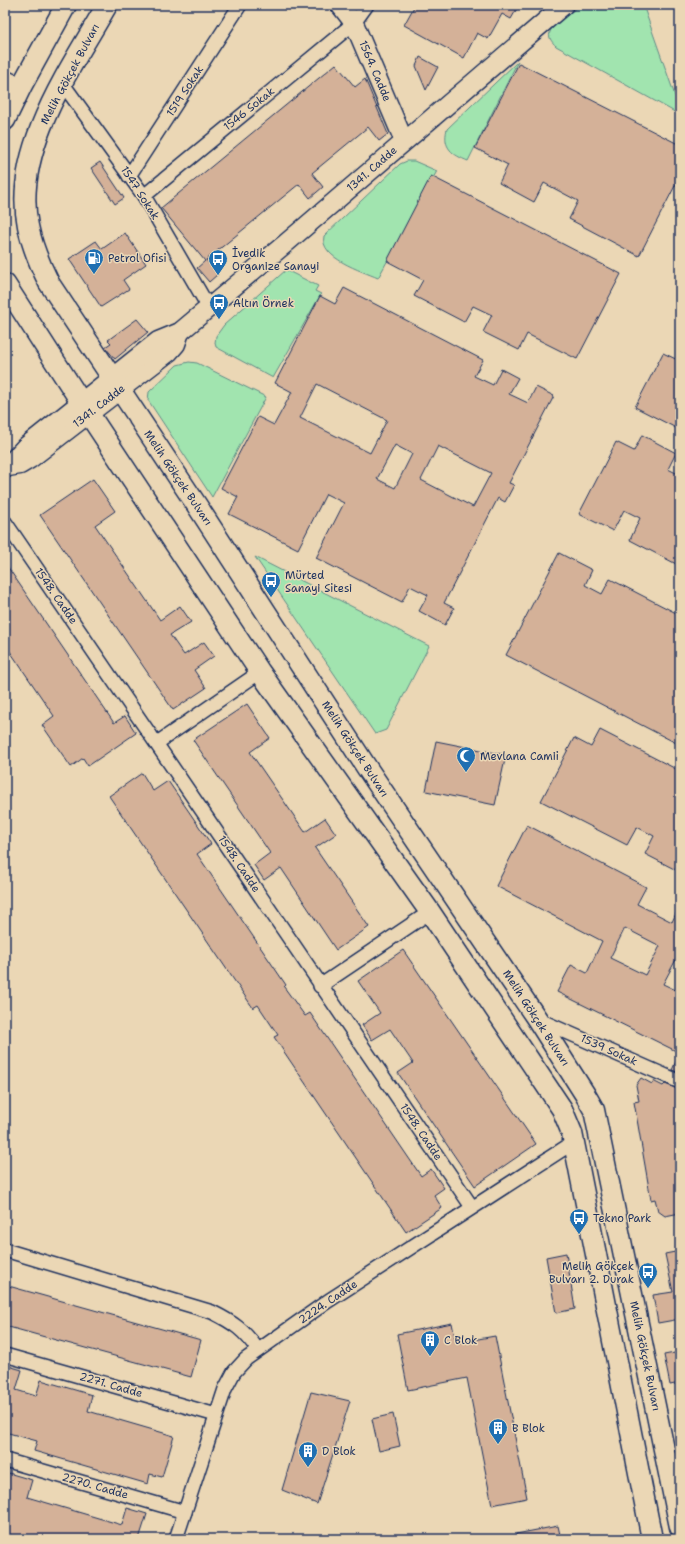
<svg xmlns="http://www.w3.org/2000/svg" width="685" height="1544" viewBox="0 0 685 1544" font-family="'Shantell Sans',sans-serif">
<rect width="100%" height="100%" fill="#ebd7b5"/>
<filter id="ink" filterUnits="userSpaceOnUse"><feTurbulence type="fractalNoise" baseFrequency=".025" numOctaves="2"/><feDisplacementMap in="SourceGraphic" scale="8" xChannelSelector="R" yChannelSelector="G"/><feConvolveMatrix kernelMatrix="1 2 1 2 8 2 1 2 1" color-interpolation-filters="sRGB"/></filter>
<g filter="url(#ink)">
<!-- park -->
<g fill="#a1e4af" stroke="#5e8a86">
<path d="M582 5H643L680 110V115L556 46C554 44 551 41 550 38 545 26 573 11 582 5Z"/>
<path d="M518 61 468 161C453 155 442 148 447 129Z"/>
<path d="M407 161H414L437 171 378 278C362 271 319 258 324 236L400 164Z"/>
<path d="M286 270 318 286 315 291 321 294 273 378 216 347 215 343 216 336 224 325Z"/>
<path d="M189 362 197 363 266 397 212 497 148 400 149 392 177 365Z"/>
<path d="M255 557 429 646 386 730 375 734Z"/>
</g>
<!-- building -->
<g fill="#d4b198" stroke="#1b2f5e" fill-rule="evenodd">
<path d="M415 5H519L511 19 502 14 488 39 477 33 464 58 404 25Z"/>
<path d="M420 57 438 67 426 90 416 66Z"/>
<path d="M519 63 680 145V176L639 256 569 219 578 201 544 183 534 202 499 183 508 165 475 148Z"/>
<path d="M336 64 355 87 365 79 388 134 379 141 368 127 312 173 323 187 310 198 299 184 206 260 218 274 209 282 197 268 205 261 161 208Z"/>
<path d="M100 162 124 198 115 204 91 168Z"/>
<path d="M431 176 621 274 577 359 527 334 519 350 483 332 492 315 473 306 464 322 414 296 423 280 387 261Z"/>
<path d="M125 233 146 264 123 280 129 289 101 307 69 259 96 241 102 249Z"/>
<path d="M344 288 483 360 474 376 493 385 501 369 518 378 509 394 528 403 536 387 554 396 509 483 514 485 505 502 498 498 444 603 454 608 445 625 419 611 428 595 410 586 402 602 316 558 344 503 326 494 298 549 229 514 238 497 221 488 258 417 274 425 292 392 275 383 320 296 335 304ZM317 384 387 420 370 453 300 418ZM395 445 412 454 395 488 377 479ZM438 446 491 473 473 507 421 480Z"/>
<path d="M137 319 148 332 115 359 105 347 111 343 108 340Z"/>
<path d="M663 353 680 361V430L635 407Z"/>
<path d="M642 435 676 453 668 469 680 475V566L630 540 640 518 624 510 613 531 579 514 616 442 634 451Z"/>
<path d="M93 479 115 511 95 525 160 620 180 606 191 622 170 635 184 655 204 642 214 656 194 670 206 688 173 710 40 515Z"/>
<path d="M559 553 592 570 585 585 602 594 610 579 680 615V745L506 655Z"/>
<path d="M5 563 114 723 125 716 136 733 88 766 83 758 71 767 42 725 54 716 5 644Z"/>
<path d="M247 704 270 738 250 752 305 832 325 818 336 834 315 848 369 927 336 950 281 868 264 880 254 865 270 853 193 740Z"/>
<path d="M600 730 680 771V872L645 854 654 836 637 827 627 845 541 801 574 738 591 747Z"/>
<path d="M436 741 506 755 495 805 426 791Z"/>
<path d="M142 773 153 791 168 781 211 844 197 854 286 985 284 987 305 1016 310 1013 421 1176 431 1169 444 1188 434 1195 442 1208 406 1232 274 1037 278 1035 258 1005 253 1008 109 796Z"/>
<path d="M527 825 646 887 637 904 672 922 680 905V952L663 984 680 992V1053L557 992 571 965 587 973 602 941 496 886ZM625 928 660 946 645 975 610 958Z"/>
<path d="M403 950 536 1144 475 1186 398 1073 413 1063 390 1029 372 1040 362 1025 380 1013 358 981Z"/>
<path d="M680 1053V1073L672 1070Z"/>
<path d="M641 1078 652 1084 653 1081 663 1086 665 1084 680 1090V1213L665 1216 658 1211 655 1199 651 1200 634 1102 639 1101 636 1085Z"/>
<path d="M680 1251V1319L658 1323 653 1295 673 1292 665 1254Z"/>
<path d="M566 1253 575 1309 556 1313 546 1257Z"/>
<path d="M5 1285 201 1340 191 1377 5 1326Z"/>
<path d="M452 1323 456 1343 495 1336 527 1498 492 1505 467 1378 408 1390 397 1334Z"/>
<path d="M680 1352V1383L670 1385 664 1355Z"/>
<path d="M5 1365 22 1370 16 1390 36 1396 41 1380 92 1395 88 1411 174 1436 162 1477 150 1474 148 1484 34 1451 37 1441 5 1432Z"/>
<path d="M311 1392 350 1401 317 1504 282 1490Z"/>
<path d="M393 1414 400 1446 379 1451 372 1419Z"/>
<path d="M5 1472 32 1480 27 1497 122 1525 127 1508 147 1514 139 1539H16L5 1536Z"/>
<path d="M558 1526 561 1539H516V1534Z"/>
</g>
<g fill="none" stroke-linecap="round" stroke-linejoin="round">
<!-- street casing -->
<g stroke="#1b2f5e" stroke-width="16">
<g id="street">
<path d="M5 77 22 85"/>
<path d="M63 84 144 196 209 308"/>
<path d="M129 176 240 5"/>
<path d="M144 196 354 23 367 5"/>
<path d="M5 522C162 749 316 979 472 1207"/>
<path d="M157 743 260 672"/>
<path d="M320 986 430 912"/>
<path d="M537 1019 680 1082"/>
<path d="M5 1250 212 1312C234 1323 244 1330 258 1350"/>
<path d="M5 1355 216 1415"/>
<path d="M5 1460 185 1512"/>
<path d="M176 1539 225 1389 234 1372 246 1359 328 1301 574 1142"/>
</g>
</g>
<!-- secondary casing -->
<g stroke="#1b2f5e" stroke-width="21">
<g id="secondary">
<path d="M340 5 354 23 404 141"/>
<path d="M8 467 20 465 30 459 169 352 176 344 180 332"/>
<path d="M5 469 25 447 158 341 180 332 285 244 564 5"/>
</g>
</g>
<!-- primary casing -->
<g stroke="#1b2f5e" stroke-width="23">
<g id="primary">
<path d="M107 5C71 68 12 150 28 226 32 246 40 265 49 283L196 504 367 768 537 1019 586 1096 594 1110 680 1527"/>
<path d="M5 120 22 85 66 5"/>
<path d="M5 284 81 402 260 672 430 912 562 1109 572 1133 576 1153 652 1539"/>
</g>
</g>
<!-- street -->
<use href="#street" stroke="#ebd7b5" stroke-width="13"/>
<!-- secondary -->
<use href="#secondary" stroke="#ebd7b5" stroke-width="18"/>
<!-- primary -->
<use href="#primary" stroke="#ebd7b5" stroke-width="20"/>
</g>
</g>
<!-- icons -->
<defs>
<g id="fuel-pin" transform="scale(1)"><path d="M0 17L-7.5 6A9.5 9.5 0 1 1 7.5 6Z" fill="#1f6fb2" stroke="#ebd7b5"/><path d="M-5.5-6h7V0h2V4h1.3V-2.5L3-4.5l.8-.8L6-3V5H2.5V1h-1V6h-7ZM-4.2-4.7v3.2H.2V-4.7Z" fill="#fff"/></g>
<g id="bus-pin" transform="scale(1)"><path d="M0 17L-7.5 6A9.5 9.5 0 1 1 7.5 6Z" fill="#1f6fb2" stroke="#ebd7b5"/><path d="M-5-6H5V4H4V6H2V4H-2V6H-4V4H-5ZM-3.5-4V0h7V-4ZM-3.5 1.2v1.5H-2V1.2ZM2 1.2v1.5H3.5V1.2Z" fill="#fff"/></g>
<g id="mosque-pin" transform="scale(1)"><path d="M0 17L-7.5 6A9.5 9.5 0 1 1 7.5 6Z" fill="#1f6fb2" stroke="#ebd7b5"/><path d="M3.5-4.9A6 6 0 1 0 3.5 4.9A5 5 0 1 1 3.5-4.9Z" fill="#fff"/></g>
<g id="building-pin" transform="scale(1)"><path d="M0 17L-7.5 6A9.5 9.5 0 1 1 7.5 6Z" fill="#1f6fb2" stroke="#ebd7b5"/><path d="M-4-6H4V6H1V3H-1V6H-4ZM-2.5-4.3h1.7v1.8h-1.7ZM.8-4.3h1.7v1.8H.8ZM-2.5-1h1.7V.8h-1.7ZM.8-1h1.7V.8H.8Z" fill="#fff"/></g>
</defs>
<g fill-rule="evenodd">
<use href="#fuel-pin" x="94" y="258"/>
<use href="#bus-pin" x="218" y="259"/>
<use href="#bus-pin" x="219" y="303"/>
<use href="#bus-pin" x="271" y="581"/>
<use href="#mosque-pin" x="466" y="756"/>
<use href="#bus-pin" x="579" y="1218"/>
<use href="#bus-pin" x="648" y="1272"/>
<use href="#building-pin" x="430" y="1340"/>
<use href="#building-pin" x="498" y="1428"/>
<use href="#building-pin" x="308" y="1451"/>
</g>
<g text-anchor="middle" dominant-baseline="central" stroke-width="3" stroke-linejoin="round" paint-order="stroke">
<!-- street labels -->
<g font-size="11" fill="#1b2f5e" stroke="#ebd7b5">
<text transform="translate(375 71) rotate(67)">1564. Cadde</text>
<text transform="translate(70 74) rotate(-62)">Melih Gökçek Bulvarı</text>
<text transform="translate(185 91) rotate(-57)">1519 Sokak</text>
<text transform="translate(249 109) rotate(-39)">1546 Sokak</text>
<text transform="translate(372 169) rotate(-41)">1341. Cadde</text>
<text transform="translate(140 193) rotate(57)">1547 Sokak</text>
<text transform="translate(99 406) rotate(-38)">1341. Cadde</text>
<text transform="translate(178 478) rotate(56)">Melih Gökçek Bulvarı</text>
<text transform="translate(56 596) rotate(55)">1548. Cadde</text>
<text transform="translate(355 749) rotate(57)">Melih Gökçek Bulvarı</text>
<text transform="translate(239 864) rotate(56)">1548. Cadde</text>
<text transform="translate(536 1018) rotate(57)">Melih Gökçek Bulvarı</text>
<text transform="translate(609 1050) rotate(24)">1539 Sokak</text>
<text transform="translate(421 1132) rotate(56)">1548. Cadde</text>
<text transform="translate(328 1302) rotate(-34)">2224. Cadde</text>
<text transform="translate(645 1356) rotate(78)">Melih Gökçek Bulvarı</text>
<text transform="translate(111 1385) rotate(16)">2271. Cadde</text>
<text transform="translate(95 1486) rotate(16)">2270. Cadde</text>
</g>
<!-- poi labels -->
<g font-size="11" fill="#1b2f5e" stroke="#ebd7b5" text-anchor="start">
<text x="232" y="253">İvedik<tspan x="232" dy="13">Organize Sanayi</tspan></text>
<text x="108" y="258">Petrol Ofisi</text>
<text x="233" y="303">Altın Örnek</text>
<text x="285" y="575">Mürted<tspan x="285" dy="13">Sanayi Sitesi</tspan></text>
<text x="480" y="756">Mevlana Camii</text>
<text x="593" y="1218">Tekno Park</text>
<text x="634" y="1266" text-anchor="end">Melih Gökçek<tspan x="634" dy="13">Bulvarı 2. Durak</tspan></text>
<text x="444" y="1340">C Blok</text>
<text x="512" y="1428">B Blok</text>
<text x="322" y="1451">D Blok</text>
</g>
</g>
<!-- margin -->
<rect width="685" height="1544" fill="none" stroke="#ebd7b5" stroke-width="20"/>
<rect x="10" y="10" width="665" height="1524" fill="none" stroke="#1b2f5e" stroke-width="1.5" filter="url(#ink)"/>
</svg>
